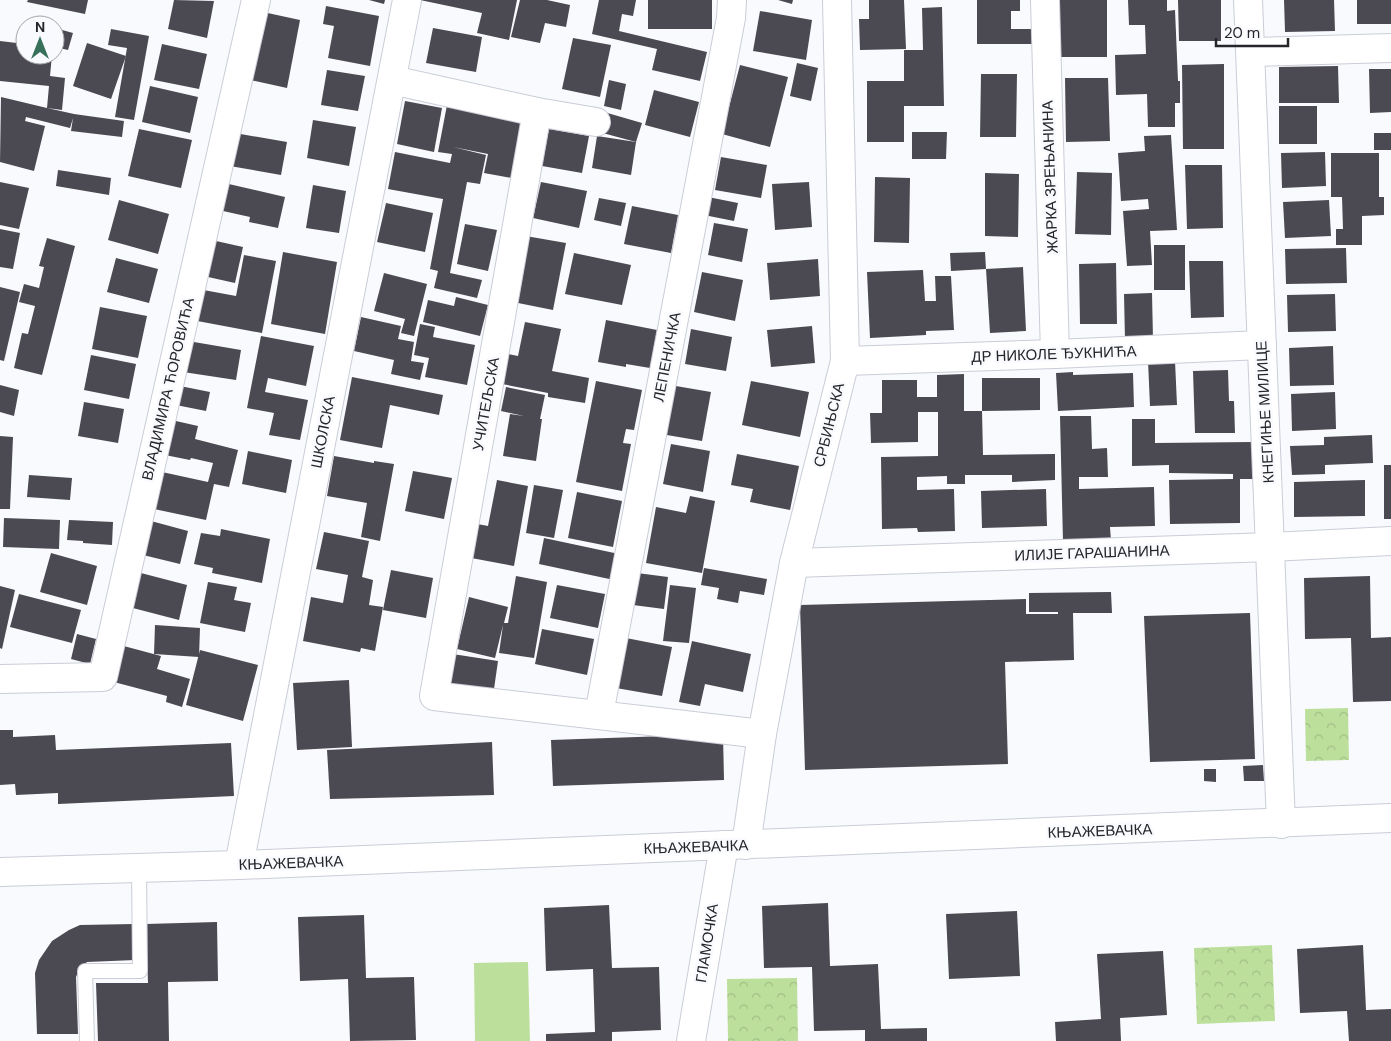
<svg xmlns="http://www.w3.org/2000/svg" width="1391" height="1041" viewBox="0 0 1391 1041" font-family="'DM Sans',sans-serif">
<defs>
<pattern id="park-crowns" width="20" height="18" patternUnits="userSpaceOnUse" patternTransform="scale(1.25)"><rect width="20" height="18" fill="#bcdf9b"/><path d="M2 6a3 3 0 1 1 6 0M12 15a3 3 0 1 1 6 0" fill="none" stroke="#a1bf86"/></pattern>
</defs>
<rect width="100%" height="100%" fill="#f9fafe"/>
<!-- park -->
<g fill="url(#park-crowns)">
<path d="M1348 708 1349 760 1306 761 1305 709Z"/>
<path d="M1272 945 1275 1021 1197 1024 1194 948Z"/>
<path d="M797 978 798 1041H728L727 979Z"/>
</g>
<!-- garden -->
<path fill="#bcdf9b" d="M528 962 530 1041H475L474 963Z"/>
<!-- building -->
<g fill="#4b4951">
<path d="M28 0H88L85 14 27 2Z"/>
<path d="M174 0 214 1 207 38 168 29Z"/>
<path d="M369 0H385L384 4Z"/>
<path d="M420 0H517L509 40 477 33 482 13Z"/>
<path d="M520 0H547L570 5 566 27 545 23 540 43 511 37Z"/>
<path d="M599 0H636L633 16 622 14 619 31 707 52 700 81 652 70 657 49 592 34Z"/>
<rect x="648" y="0" width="64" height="29"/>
<path d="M778 0H793L792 4Z"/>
<path d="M869 0H904L906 49 860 50 859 19H869Z"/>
<path d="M977 0H1020V11H1011V29H1032V44H977Z"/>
<rect x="1060" y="0" width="47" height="57"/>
<path d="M1128 0H1167V11L1175 10 1178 81H1180V103H1175V127H1148L1147 94 1116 95 1115 55 1146 54 1145 25H1129Z"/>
<path d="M1178 0H1221V41H1179Z"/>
<path d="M1284 0H1334L1335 31 1285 32Z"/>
<rect x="1357" y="0" width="34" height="24"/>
<path d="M326 6 379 16 370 66 328 58 334 26 323 24Z"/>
<path d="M942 7 944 106H904V142H867V81H904V50H923L922 8Z"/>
<path d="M760 11 812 20 806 60 753 51Z"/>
<path d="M263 12 300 20 287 88 250 80Z"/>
<path d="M55 28 73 33 68 50 55 47Z"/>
<path d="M433 28 482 37 476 72 426 63Z"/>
<path d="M111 29 149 36 134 120 115 117 127 48 108 45Z"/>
<path d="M573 38 611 45 600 97 562 89Z"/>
<path d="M0 41 25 44V55H52L50 76 65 78 62 110 47 108 74 114 124 121 122 137 71 131 73 118 70 128 26 117 25 121 45 126 34 171 0 162 1 97 47 108 49 86 0 81Z"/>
<path d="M87 43 126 56 111 99 73 86Z"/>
<path d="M162 44 207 54 199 89 154 80Z"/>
<path d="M797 63 818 68 811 101 790 96Z"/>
<path d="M1224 64V149H1183L1182 65Z"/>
<path d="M740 65 788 77 770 147 722 134Z"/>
<path d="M1338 66 1339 103H1279V67Z"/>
<path d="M1369 69H1391V112L1370 113Z"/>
<path d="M327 70 365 76 358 111 321 105Z"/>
<path d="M981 74H1017L1016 137H980Z"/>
<path d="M1065 78H1108L1110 141 1066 142Z"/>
<path d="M609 80 626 84 621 110 604 106Z"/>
<path d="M150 86 198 97 190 133 142 122Z"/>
<path d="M654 90 699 102 690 137 645 125Z"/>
<path d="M405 101 442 108 434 152 397 144Z"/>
<path d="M447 105 524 120 512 178 484 173 488 154 453 147 486 155 480 184 467 182 450 273 482 280 477 298 434 288 438 271 430 269 443 199 388 189 395 152 450 163 452 154 438 152Z"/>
<rect x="1279" y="106" width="38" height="38"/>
<path d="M604 112 642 123 636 142 599 132Z"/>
<path d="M313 120 356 127 349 166 307 158Z"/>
<path d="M139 129 192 140 181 188 128 176Z"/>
<path d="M549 129 589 136 582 173 542 166Z"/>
<path d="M229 132 287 142 281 175 224 165Z"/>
<path d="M912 132H947L946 159H912Z"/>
<rect x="1374" y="133" width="17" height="17"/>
<path d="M1171 135 1177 230 1150 231 1152 265 1127 266 1123 211 1149 209 1148 199 1121 201 1118 153 1145 151 1144 136Z"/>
<path d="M597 136 636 142 631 175 592 168Z"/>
<path d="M1325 152 1326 186 1282 188 1281 153Z"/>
<path d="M1331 153H1379V197H1384V215L1362 216V245H1336V229H1343L1342 197H1331Z"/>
<path d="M721 157 767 165 761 198 715 190Z"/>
<path d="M1185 165H1222L1223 228 1187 229Z"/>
<path d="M58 170 111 178 109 195 56 186Z"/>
<path d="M1077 172 1112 173 1111 235 1075 234Z"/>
<path d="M985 173 1019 174 1018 237 985 236Z"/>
<path d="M875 177 910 178 909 243 874 242Z"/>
<path d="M0 182 29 188 19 229 0 225Z"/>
<path d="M220 182 285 197 278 228 249 222 250 217 214 209Z"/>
<path d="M541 182 587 191 579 228 533 218Z"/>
<path d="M809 182 812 227 775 230 772 184Z"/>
<path d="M313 185 346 191 339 233 306 228Z"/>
<path d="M703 196 738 203 734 221 699 214Z"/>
<path d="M599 198 626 203 621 226 594 220Z"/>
<path d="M119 200 169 214 158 254 108 240Z"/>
<path d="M1329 200 1331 236 1285 238 1283 202Z"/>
<path d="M386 203 433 213 425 252 377 242Z"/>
<path d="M632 206 678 215 671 253 624 244Z"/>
<path d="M714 223 748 229 742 262 708 255Z"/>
<path d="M465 224 497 230 488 271 457 264Z"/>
<path d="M0 229 20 233 13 269 0 267Z"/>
<path d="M520 235 566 243 553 310 518 303 526 257 516 255Z"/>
<path d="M47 238 75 246 42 375 14 368 22 333 28 334 35 306 19 302 24 284 39 288 44 267 39 266Z"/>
<path d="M207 239 243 247 235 283 199 275Z"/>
<rect x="1154" y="245" width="31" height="45"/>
<path d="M1346 248 1347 283 1286 284 1285 249Z"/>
<path d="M283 252 337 262 325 334 271 324Z"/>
<path d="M985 252 986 269 1023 267 1026 331 990 333 986 269 951 271 950 253Z"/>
<path d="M574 253 631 265 622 305 565 294Z"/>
<path d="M244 255 276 261 262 333 192 320 198 289 236 296Z"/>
<path d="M116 258 158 269 149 303 107 292Z"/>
<path d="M818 259 820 296 770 300 767 263Z"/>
<path d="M1189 261H1223L1224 317 1191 318Z"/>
<path d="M1116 263 1117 324H1080L1079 264Z"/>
<path d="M923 270 925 301H936L935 276H951L954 330 926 331V335L870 338 867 272Z"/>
<path d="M702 272 743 280 735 321 694 312Z"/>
<path d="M384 273 427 284 414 336 401 333 405 319 374 311Z"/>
<path d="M0 287 20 292 4 361 0 360Z"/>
<path d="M1152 293 1153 340H1125L1124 294Z"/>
<path d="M1335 294 1336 331 1288 332 1287 295Z"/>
<path d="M456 297 488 305 480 336 423 322 428 300 454 306Z"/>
<path d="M100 307 147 316 138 358 92 349Z"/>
<path d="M361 317 401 326 398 339 414 342 411 361 424 363 420 380 391 374 394 360 354 351Z"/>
<path d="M606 320 657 330 650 368 626 364V367L598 362Z"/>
<path d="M525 322 561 329 552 371 589 378 585 403 548 397V393L492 382 498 352 518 356Z"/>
<path d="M420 324 435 327 433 337 475 345 467 385 425 377 429 358 414 355Z"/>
<path d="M812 326 815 363 771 367 767 330Z"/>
<path d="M691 329 732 337 726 371 685 364Z"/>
<path d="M261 336 314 346 306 386 268 378 265 392 308 400 300 440 269 435 274 413 247 408Z"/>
<path d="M188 341 241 350 236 380 183 372Z"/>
<path d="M1333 346 1334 385 1290 386 1289 348Z"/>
<path d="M91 355 136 364 129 399 84 390Z"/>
<path d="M1148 361H1175L1177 405 1150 406Z"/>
<path d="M1228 370 1229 401H1234L1235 433H1195L1193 371Z"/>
<path d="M1073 372V375L1133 373 1134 407 1058 411 1056 373Z"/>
<path d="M964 374V411H982L983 455 1055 454V480L1012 482V475H965V484H947V476L917 477V490L954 489 955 531 918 532 917 528 882 529 881 457 938 456V412H918V442L871 443 870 413H882V380H917V397H937V375Z"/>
<path d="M352 377 443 395 439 415 390 405 382 448 340 440Z"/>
<path d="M982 378H1040V410L982 411Z"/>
<path d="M596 381 642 390 634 430 626 429 623 443 631 444 622 491 576 482Z"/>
<path d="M751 381 809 392 800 437 742 425Z"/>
<path d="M0 385 19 390 14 416 0 412Z"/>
<path d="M670 385 711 392 702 441 661 434Z"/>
<path d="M180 386 210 392 206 411 176 405Z"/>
<path d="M506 387 545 395 540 419H542L536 461 503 456 510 414 524 416 501 411Z"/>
<path d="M1335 392 1336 429 1292 431 1291 394Z"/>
<path d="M84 402 124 409 118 443 78 436Z"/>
<path d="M1060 416H1091L1092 449 1107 448 1108 477H1079V489L1154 487 1155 526 1110 527 1111 541 1063 542Z"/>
<path d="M167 419 198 426 195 439 238 450 229 487 214 484 206 520 154 509 162 472 208 482 213 463 191 458 190 460 160 454Z"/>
<path d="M1132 419H1155V443L1253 442V479H1240V523L1170 524 1169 480 1233 479V474L1169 473V465L1132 466Z"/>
<path d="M1372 435 1373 463 1325 465V474L1292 475 1290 446 1324 445V437Z"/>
<path d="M0 436 13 437 10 509H0Z"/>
<path d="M671 444 710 451 703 492 663 484Z"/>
<path d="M248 451 292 460 286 493 242 484Z"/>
<path d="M737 454 799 466 790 510 750 502 753 489 731 485Z"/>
<path d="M334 456 374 463V461L394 464 380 541 361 537 367 503 327 496Z"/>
<rect x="1384" y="465" width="7" height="54"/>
<path d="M413 471 452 478 444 519 405 511Z"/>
<path d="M29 475 72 478 70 500 27 497Z"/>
<path d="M497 480 528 486 514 566 466 557 472 523 488 526Z"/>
<path d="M1365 480V516L1294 517V482Z"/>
<path d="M534 485 563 490 554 538 526 533Z"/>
<path d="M1046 489 1047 526 982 528 981 491Z"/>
<path d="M577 492 622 501 613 547 568 538Z"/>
<path d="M690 496 715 501 702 573 646 563 656 507 686 513Z"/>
<path d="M4 518 60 520 59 549 3 547Z"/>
<path d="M69 520 113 522 112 545 83 543V541L67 540Z"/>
<path d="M151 521 188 531 180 564 143 555Z"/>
<path d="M221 529 270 539 262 583 212 573 213 568 194 564 201 533 220 536Z"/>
<path d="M324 532 369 541 362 577 373 580 369 605 383 607 375 651 361 648 360 652 303 641 311 597 343 603 348 575 316 569Z"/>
<path d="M544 538 619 554 614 580 539 564Z"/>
<path d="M51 553 97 566 87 605 40 592Z"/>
<path d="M704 568 767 579 764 595 740 591 738 603 717 599 719 588 701 585Z"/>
<path d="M391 570 433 578 426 618 383 610Z"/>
<path d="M137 572 187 585 179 620 129 607Z"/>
<path d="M637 573 668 577 664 609 633 605Z"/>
<path d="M516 576 547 582 534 658 499 653 503 625 495 658 457 649 469 597 508 607 504 623H508Z"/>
<path d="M1370 576 1371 638 1391 637V701L1353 702 1351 638 1305 639 1304 578Z"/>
<path d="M208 582 237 587 234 600 251 603 245 632 200 623Z"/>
<path d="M557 585 605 594 598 628 550 618Z"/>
<path d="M670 585 696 588 689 643 663 641Z"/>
<path d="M0 586 15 590 2 649 0 648Z"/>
<path d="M1111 592 1112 613H1073L1074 660 1005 662 1008 764 805 770 800 605 1026 599V614H1058V612H1029V593Z"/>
<path d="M19 594 81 610 72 643 10 627Z"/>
<path d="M1250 613 1255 759 1150 762 1144 616Z"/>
<path d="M155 625 200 628 199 657 154 654Z"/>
<path d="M542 629 594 639 587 675 535 664Z"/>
<path d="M77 634 96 639 90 664 71 659Z"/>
<path d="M626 638 672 647 662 696 616 688Z"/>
<path d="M692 641 751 654 743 692 705 684 700 706 679 702Z"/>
<path d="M120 645 161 656 157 669 190 679 182 707 166 702 167 696 110 681Z"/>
<path d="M200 650 258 665 243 721 186 705Z"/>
<path d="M446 653 498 661 493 696 441 687Z"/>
<path d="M349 680 352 747 297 750 293 683Z"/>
<path d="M0 730H13V737L55 735 56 750 231 743 234 796 58 804V793L16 795 15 784 0 785Z"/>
<path d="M723 734 724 780 553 786 551 740Z"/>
<path d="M492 742 494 795 330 799 327 750Z"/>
<path d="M1263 765 1264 781H1244L1243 766Z"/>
<path d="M1204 769H1216V782L1204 781Z"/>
<path d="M828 903 830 966 878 964 881 1029 927 1028V1041H865V1030L814 1031 812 967 764 968 762 906Z"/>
<path d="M609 905 612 968 659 967 661 1030 612 1032V1041H546V1034L595 1032 593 969 546 971 544 908Z"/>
<path d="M1017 911 1020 976 949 979 946 914Z"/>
<path d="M364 915 366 978 414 977 416 1040 350 1041 348 979 300 981 298 917Z"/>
<path d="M217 922 218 981 168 982 169 1041H98L96 983H148L146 924Z"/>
<path d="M134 924 135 960 87 962 80 968 76 977 78 1034H37L35 973 39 960 52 941 69 930 80 925Z"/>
<path d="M1363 945 1366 1010 1391 1009V1041H1349L1347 1011 1300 1013 1297 949Z"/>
<path d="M1163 951 1167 1015 1120 1018 1121 1041H1056L1055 1022 1101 1019 1097 954Z"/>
</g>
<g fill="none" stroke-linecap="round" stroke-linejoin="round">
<!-- lane casing -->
<g stroke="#cacdd7" stroke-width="16">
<path id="lane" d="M87 1041 85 971H140L139 867"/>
</g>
<!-- street casing -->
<g stroke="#cacdd7" stroke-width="30">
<g id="street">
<path d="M1045 0 1055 354"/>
<path d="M1248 0 1281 824"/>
<path d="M1251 52 1391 48"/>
<path d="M392 80 537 112 596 122"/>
<path d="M537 112 434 696 762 734"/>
<path d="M845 361 1055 354 1262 345"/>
<path d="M794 563 1271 547 1391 541"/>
<path d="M0 679 103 677 256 0"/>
<path d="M599 714 731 18 732 0"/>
<path d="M746 845 762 734 794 563 845 361 837 0"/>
<path d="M239 865 407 0"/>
<path d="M691 1041 724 845"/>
</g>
</g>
<!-- secondary casing -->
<g stroke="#cacdd7" stroke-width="30">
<path id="secondary" d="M0 872 239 865 1391 818"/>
</g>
<!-- lane -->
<use href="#lane" stroke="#fff" stroke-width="14"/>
<!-- street -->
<use href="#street" stroke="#fff" stroke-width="28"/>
<!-- secondary -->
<use href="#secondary" stroke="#fff" stroke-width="28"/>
</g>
<g text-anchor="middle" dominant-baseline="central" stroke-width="5" stroke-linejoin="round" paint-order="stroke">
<!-- street labels -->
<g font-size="15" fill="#252629" stroke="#f9fafe">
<text transform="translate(1050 177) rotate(-92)">ЖАРКА ЗРЕЊАНИНА</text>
<text transform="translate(1054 354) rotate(-2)">ДР НИКОЛЕ ЂУКНИЋА</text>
<text transform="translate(667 357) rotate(-79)">ЛЕПЕНИЧКА</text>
<text transform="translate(168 389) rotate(-77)">ВЛАДИМИРА ЋОРОВИЋА</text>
<text transform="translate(486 404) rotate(-80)">УЧИТЕЉСКА</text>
<text transform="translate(1265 412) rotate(-93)">КНЕГИЊЕ МИЛИЦЕ</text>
<text transform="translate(829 425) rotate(-76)">СРБИЊСКА</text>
<text transform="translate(323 432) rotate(-79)">ШКОЛСКА</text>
<text transform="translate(1092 553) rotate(-2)">ИЛИЈЕ ГАРАШАНИНА</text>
<text transform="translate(1100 831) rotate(-2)">КЊАЖЕВАЧКА</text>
<text transform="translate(696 847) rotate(-2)">КЊАЖЕВАЧКА</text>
<text transform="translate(291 863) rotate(-2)">КЊАЖЕВАЧКА</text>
<text transform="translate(707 943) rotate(-81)">ГЛАМОЧКА</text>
</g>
</g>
<!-- north arrow -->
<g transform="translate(40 40)"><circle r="24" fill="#f9fafe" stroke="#a4a5a9"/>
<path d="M0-4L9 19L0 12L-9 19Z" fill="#37715a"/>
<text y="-8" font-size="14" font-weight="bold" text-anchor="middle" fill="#252629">N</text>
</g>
<!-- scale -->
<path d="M1216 38v8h72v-8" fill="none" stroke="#252629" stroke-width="2.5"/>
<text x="1224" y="38" font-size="15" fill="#252629" stroke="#f9fafe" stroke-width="4" paint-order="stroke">20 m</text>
</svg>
